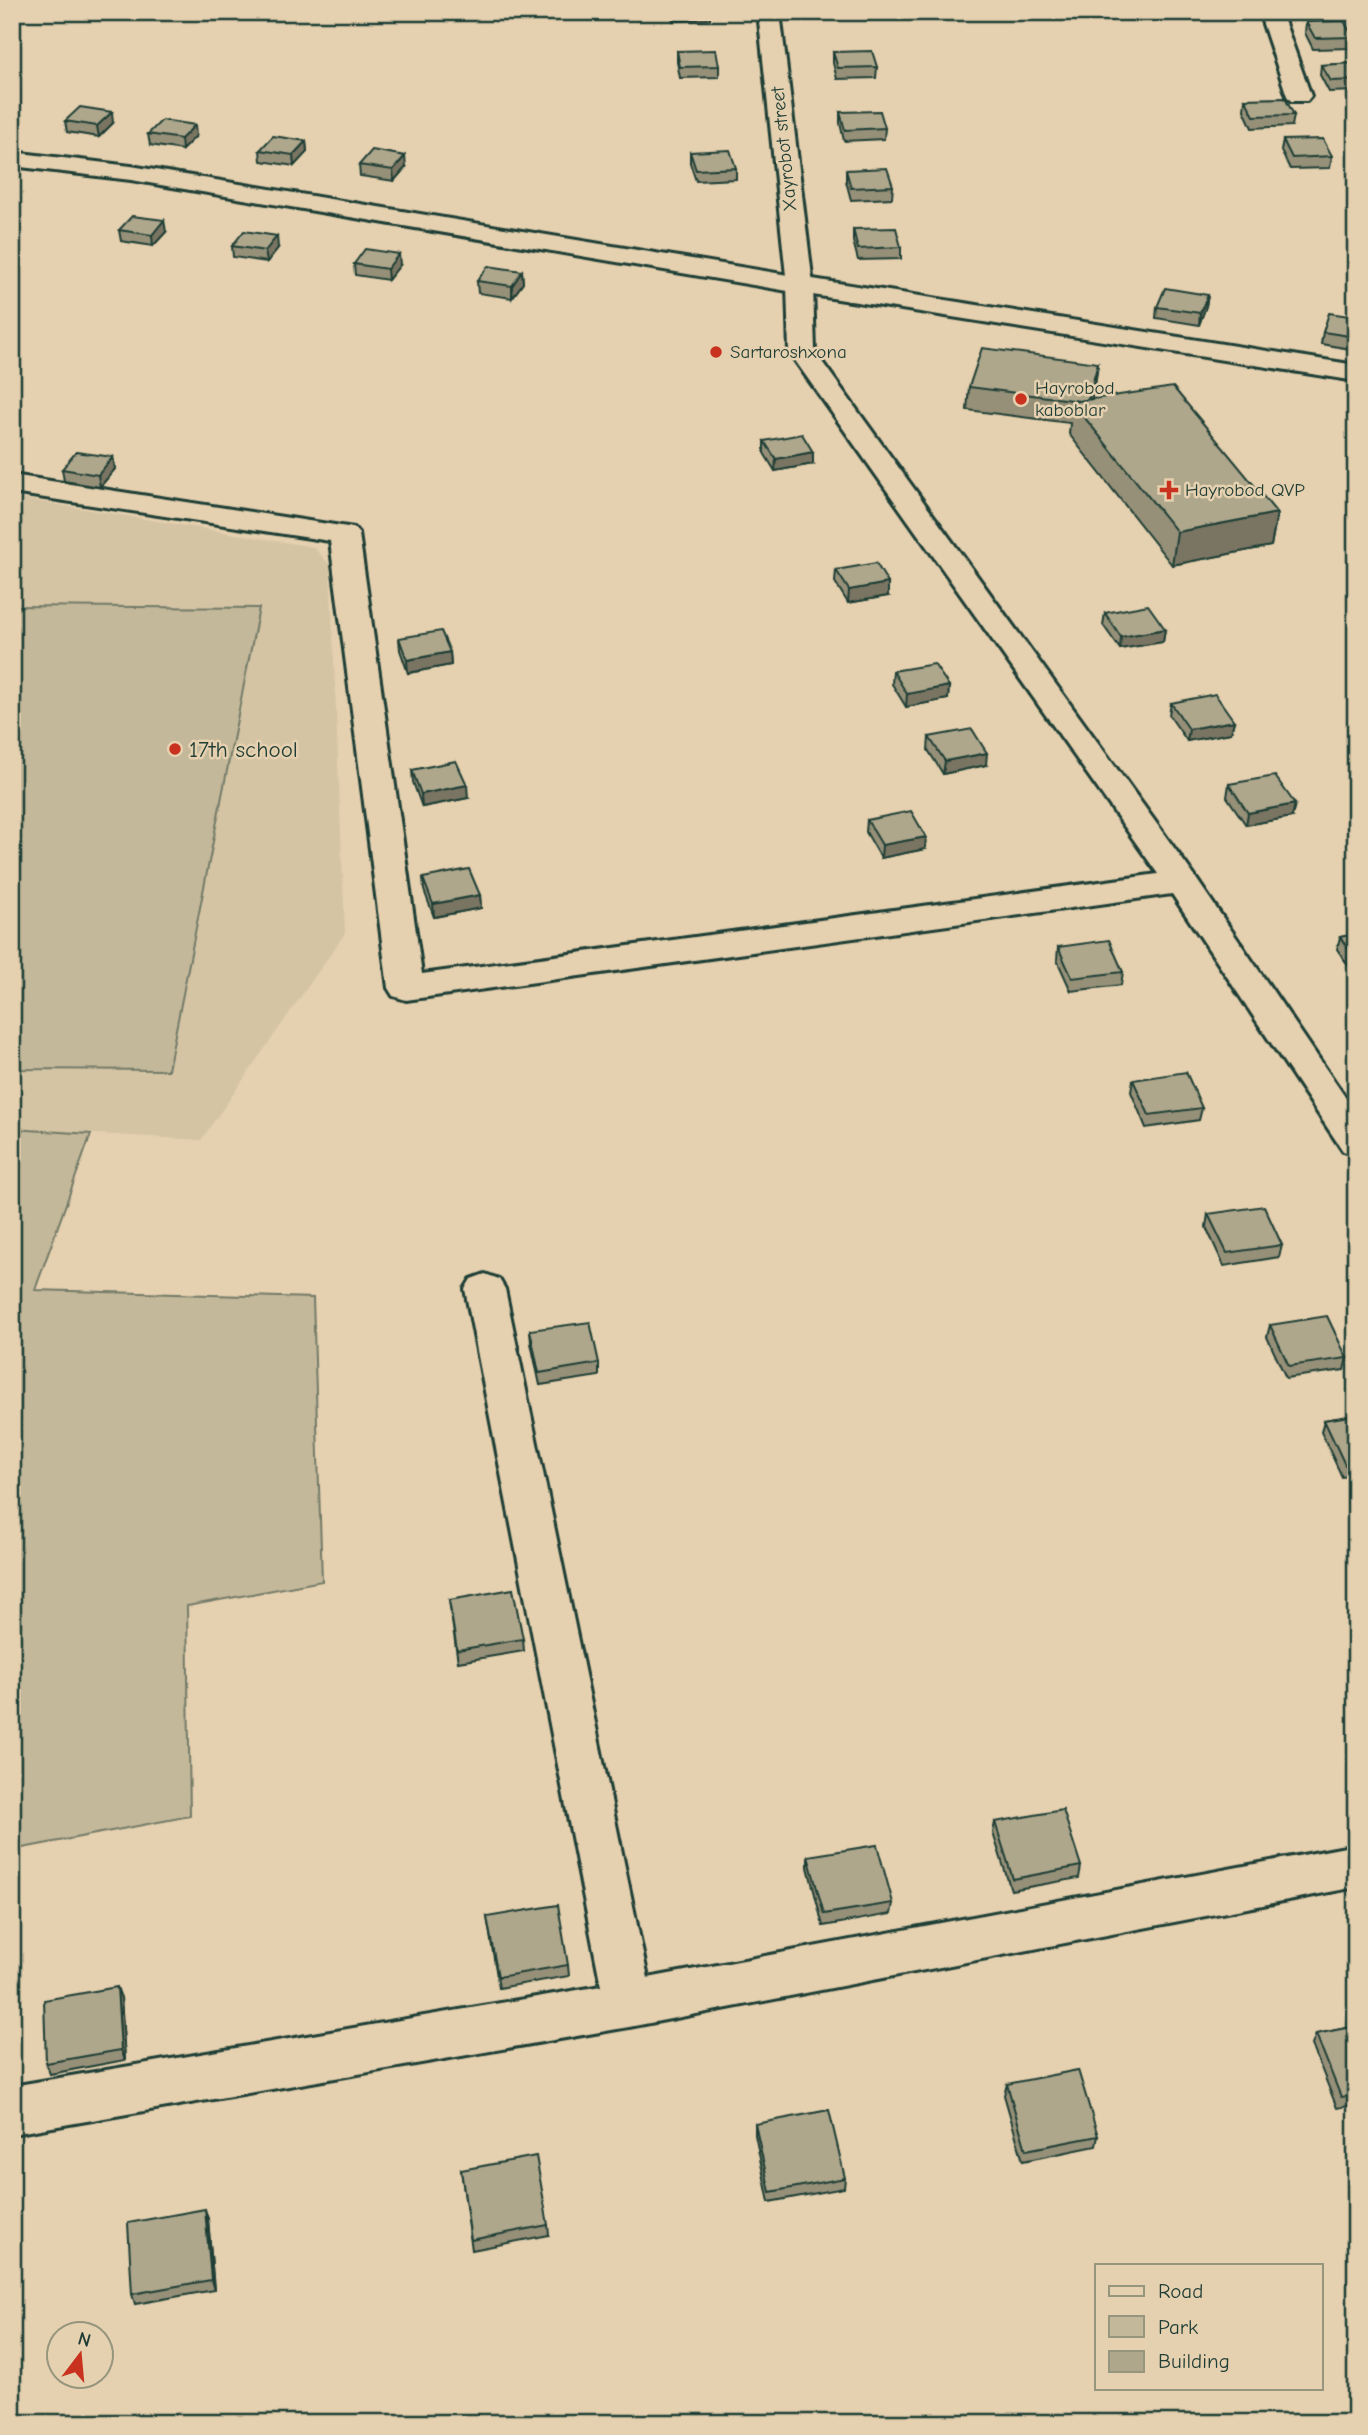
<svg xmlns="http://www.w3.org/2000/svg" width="1368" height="2435" viewBox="0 0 1368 2435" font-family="'Comic Neue',sans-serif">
<rect width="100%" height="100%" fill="#e5d0af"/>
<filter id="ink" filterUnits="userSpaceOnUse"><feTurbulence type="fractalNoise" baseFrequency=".0143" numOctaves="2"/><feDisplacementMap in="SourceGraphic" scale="14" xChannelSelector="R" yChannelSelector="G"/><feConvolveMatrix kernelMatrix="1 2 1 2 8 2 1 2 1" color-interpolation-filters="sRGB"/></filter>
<g filter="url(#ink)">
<!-- built -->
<path fill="#d4c4a4" d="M12 497 313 547 330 565 345 933 201 1140 12 1129Z"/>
<!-- green -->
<g fill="#c4b89a" stroke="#727a67" stroke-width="2">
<path d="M12 606 259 608 168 1070 12 1069Z"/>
<path d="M12 1129 91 1134 35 1290 313 1298 322 1581 187 1606 190 1816 12 1850Z"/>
</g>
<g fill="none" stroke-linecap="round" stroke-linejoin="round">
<!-- minor casing -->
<g stroke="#1f3d34" stroke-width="6">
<g id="minor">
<path d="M758 12H780L813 285 815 352 1193 874 1356 1113V1155L1343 1151 1172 894 406 1000 393 996 388 988 330 541 12 493V475L354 528 359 534 422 974 1158 874 789 352 787 285Z"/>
<path d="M1259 12H1281L1311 96 1307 101H1291L1287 96Z"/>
<path d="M485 1274 499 1279 505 1289 648 1978 1356 1845V1887L629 2027 12 2134V2086L601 1986 465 1289 471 1279Z"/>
</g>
</g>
<!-- primary casing -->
<g stroke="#1f3d34" stroke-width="6">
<path id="primary" d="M12 152 131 166 800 277 1356 365V381L800 293 131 180 12 166Z"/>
</g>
<!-- minor -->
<use href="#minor" fill="#e5d0af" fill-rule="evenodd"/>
<!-- primary -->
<use href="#primary" fill="#e5d0af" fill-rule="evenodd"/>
</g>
<!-- wall -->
<g fill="#969078" stroke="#1f3d34" stroke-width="2">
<path d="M671 12H710V19L673 21Z"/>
<path d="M1205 12H1244V16L1207 17Z"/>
<path d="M1306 22 1353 37 1351 48 1313 49 1305 33Z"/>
<path d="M677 51 719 66V77L680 78 677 62Z"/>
<path d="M833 52 877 67 876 78 837 79 833 63Z"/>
<path d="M1356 63V91L1329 92 1320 75 1321 65Z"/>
<path d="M12 84H18L20 95 19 111 12 112Z"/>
<path d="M1245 99 1294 115 1292 126 1252 128 1244 110Z"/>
<path d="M840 112 885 128 884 139 844 141 840 123Z"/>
<path d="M65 121 113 123 99 137 67 132Z"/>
<path d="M148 134 196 136 182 150 150 145Z"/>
<path d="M1283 140 1332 156 1330 168 1290 169 1281 151Z"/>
<path d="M306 141 307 152 294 166 261 161 260 150Z"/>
<path d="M690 152 736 168V179L696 181 690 163Z"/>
<path d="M359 165 406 167 394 181 360 176Z"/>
<path d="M846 170 893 186 892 198 851 200 846 181Z"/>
<path d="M853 229 901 247V259L858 260 853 241Z"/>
<path d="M119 230 166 232 153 246 121 241Z"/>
<path d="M232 246 278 248 267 262 233 257Z"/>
<path d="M354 264 400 265 388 280 355 275Z"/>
<path d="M522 271 523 283 512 298 478 293 477 281Z"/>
<path d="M1208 295 1206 306 1199 325 1156 318 1157 307Z"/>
<path d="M1356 317V350L1321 344 1323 332Z"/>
<path d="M1098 363 1095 385 1091 399 1277 513 1271 546 1172 565 1069 434 1070 423 967 410 969 387Z"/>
<path d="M764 441 813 464 775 471 764 453Z"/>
<path d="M113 457 115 469 100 487 64 481 62 469Z"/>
<path d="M836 570 888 596 848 603 835 582Z"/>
<path d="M1105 613 1165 629 1163 642 1120 649 1103 625Z"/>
<path d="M399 638 450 652 451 665 408 673 400 650Z"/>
<path d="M893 671 949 686 948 699 906 707 892 684Z"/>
<path d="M1171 703 1234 721 1231 733 1187 741 1169 715Z"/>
<path d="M929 737 986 765 943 774 928 750Z"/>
<path d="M412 770 468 798 422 807 413 782Z"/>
<path d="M1229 784 1292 817 1246 825 1227 797Z"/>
<path d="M867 820 925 849 881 858 866 832Z"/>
<path d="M423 878 480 895 481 908 434 917 424 890Z"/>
<path d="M1356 934V977L1337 949 1340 937Z"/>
<path d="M1058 947 1123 972 1121 985 1071 991 1057 960Z"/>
<path d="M1133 1080 1202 1108 1199 1120 1146 1128 1131 1092Z"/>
<path d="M1208 1214 1282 1245 1279 1257 1224 1266 1206 1227Z"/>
<path d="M1270 1325 1347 1358 1344 1370 1286 1378 1267 1337Z"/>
<path d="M530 1330 599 1363V1376L540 1385 531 1343Z"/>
<path d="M1356 1415V1475L1342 1477 1321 1432 1324 1420Z"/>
<path d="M449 1600 523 1639 524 1651 458 1662Z"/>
<path d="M995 1822 1081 1866 1079 1878 1011 1890 993 1833Z"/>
<path d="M808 1856 893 1903 891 1914 823 1926 808 1867Z"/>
<path d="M487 1917 568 1965 569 1976 499 1988Z"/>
<path d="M121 1998 125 2060 50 2074 46 2063Z"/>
<path d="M1356 2026V2105L1337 2108 1312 2045 1316 2034Z"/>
<path d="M1007 2084 1098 2136 1096 2146 1023 2161 1004 2095Z"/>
<path d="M755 2124 845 2178 844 2188 769 2202 755 2135Z"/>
<path d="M461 2170 548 2225 549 2235 472 2250Z"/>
<path d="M208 2219 214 2290 135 2304 132 2294Z"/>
</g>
<!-- shaded-wall -->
<g fill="#7a7562" stroke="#1f3d34" stroke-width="2">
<path d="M18 84 20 95 19 111 17 100Z"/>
<path d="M112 112 113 123 99 137 97 126Z"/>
<path d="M195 125 196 136 182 150 181 139Z"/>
<path d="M306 141 307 152 294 166 293 155Z"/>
<path d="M405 156 406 167 394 181 393 170Z"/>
<path d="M15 200 17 211 12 216V202Z"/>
<path d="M164 220 166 232 153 246 152 235Z"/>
<path d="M277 236 278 248 267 262 265 251Z"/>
<path d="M399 254 400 265 388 280 387 269Z"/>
<path d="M522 271 523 283 512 298V286Z"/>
<path d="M1208 295 1206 306 1199 325 1200 313Z"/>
<path d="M1098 363 1095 385 1086 419 1087 402Z"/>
<path d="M813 452V464L775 471 776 459Z"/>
<path d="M113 457 115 469 100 487 98 475Z"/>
<path d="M1277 513 1271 546 1172 565 1177 532Z"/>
<path d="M888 583V596L848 603 849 590Z"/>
<path d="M1165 629 1163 642 1120 649 1121 637Z"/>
<path d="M450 652 451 665 408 673 407 660Z"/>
<path d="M949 686 948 699 906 707 907 694Z"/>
<path d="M1234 721 1231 733 1187 741 1189 729Z"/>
<path d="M987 753 986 765 943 774 945 761Z"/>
<path d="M467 785 468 798 422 807 421 794Z"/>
<path d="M1295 804 1292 817 1246 825 1248 813Z"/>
<path d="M926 837 925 849 881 858 882 845Z"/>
<path d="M480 895 481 908 434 917 433 904Z"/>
<path d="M117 1987 121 1998 125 2060 121 2050Z"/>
<path d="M205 2209 208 2219 214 2290 211 2280Z"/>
</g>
<!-- building -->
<g fill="#aea78c" stroke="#1f3d34" stroke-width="2">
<path d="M1344 21 1353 37 1315 38 1306 22Z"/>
<path d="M716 50 719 66 680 67 677 51Z"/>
<path d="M872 51 877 67 838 68 833 52Z"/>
<path d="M1356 63V80L1331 81 1321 65Z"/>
<path d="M12 84H18L17 100 12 101Z"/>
<path d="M1285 98 1294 115 1254 116 1245 99Z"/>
<path d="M80 107 112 112 97 126 65 121Z"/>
<path d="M880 111 885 128 845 130 840 112Z"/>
<path d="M162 120 195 125 181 139 148 134Z"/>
<path d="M273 136 306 141 293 155 260 150Z"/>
<path d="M1323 139 1332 156 1292 158 1283 140Z"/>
<path d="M372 150 405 156 393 170 359 165Z"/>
<path d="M730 150 736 168 696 170 690 152Z"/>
<path d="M887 168 893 186 851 188 846 170Z"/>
<path d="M132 216 164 220 152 235 119 230Z"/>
<path d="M896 228 901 247 858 249 853 229Z"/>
<path d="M244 231 277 236 265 251 232 246Z"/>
<path d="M365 249 399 254 387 269 354 264Z"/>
<path d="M488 266 522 271 512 286 477 281Z"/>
<path d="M1165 288 1208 295 1200 313 1157 307Z"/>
<path d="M1329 313 1356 317V337L1323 332Z"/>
<path d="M982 348 1098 363 1088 400 1080 401 969 387Z"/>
<path d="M1173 387 1277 513 1177 532 1072 402Z"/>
<path d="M802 434 813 452 776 459 764 441Z"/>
<path d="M76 452 113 457 98 475 62 469Z"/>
<path d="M876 563 888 583 849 590 836 570Z"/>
<path d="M1148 605 1165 629 1121 637 1105 613Z"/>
<path d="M441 631 450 652 407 660 399 638Z"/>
<path d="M934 664 949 686 907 694 893 671Z"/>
<path d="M1215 694 1234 721 1189 729 1171 703Z"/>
<path d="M972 729 987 753 945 761 929 737Z"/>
<path d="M456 761 467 785 421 794 412 770Z"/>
<path d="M1275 776 1295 804 1248 813 1229 784Z"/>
<path d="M911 811 926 837 882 845 867 820Z"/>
<path d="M469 869 480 895 433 904 423 878Z"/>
<path d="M1356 934V960L1340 937Z"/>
<path d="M1109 940 1123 972 1072 978 1058 947Z"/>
<path d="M1186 1072 1202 1108 1149 1115 1133 1080Z"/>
<path d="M1264 1206 1282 1245 1227 1253 1208 1214Z"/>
<path d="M1327 1316 1347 1358 1289 1366 1270 1325Z"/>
<path d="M590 1322 599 1363 539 1373 530 1330Z"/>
<path d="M1356 1415V1463L1345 1465 1324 1420Z"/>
<path d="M513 1589 523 1639 457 1650 449 1600Z"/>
<path d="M1063 1810 1081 1866 1013 1879 995 1822Z"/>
<path d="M877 1845 893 1903 824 1914 808 1856Z"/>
<path d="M558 1905 568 1965 498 1977 487 1917Z"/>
<path d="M117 1987 121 2050 46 2063 44 2000Z"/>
<path d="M1356 2026V2095L1341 2097 1316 2034Z"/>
<path d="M1078 2070 1098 2136 1026 2150 1007 2084Z"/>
<path d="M829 2110 845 2178 770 2192 755 2124Z"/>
<path d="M536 2156 548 2225 471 2240 461 2170Z"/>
<path d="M205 2209 211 2280 132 2294 128 2223Z"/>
</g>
</g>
<!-- markers -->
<g fill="#c8321e" stroke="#e5d0af" stroke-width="2.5">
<circle cx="716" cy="352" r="7"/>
<circle cx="1021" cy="399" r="7"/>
<path d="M1165.5 479.5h7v7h7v7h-7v7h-7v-7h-7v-7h7z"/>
<circle cx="175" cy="749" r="7"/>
</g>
<g text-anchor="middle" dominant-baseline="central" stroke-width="5" stroke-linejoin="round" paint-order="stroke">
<!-- far-street labels -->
<g font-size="19" fill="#1f3d34" stroke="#e5d0af">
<text transform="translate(784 149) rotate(-96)">Xayrobot street</text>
</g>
<!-- far-poi labels -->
<g font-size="19" fill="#1f3d34" stroke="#e5d0af" text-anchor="start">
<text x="730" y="352">Sartaroshxona</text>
<text x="1035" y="388">Hayrobod<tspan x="1035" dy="22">kaboblar</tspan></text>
<text x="1185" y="490">Hayrobod QVP</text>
</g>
<!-- poi labels -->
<g font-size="23" fill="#1f3d34" stroke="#e5d0af" text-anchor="start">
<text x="189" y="749">17th school</text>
</g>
</g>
<!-- margin -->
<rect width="1368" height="2435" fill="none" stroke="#e5d0af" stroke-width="42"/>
<rect x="21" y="21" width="1326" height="2393" fill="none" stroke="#1f3d34" stroke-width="2.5" filter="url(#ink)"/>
<!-- legend -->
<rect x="1095" y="2264" width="228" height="126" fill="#e5d0af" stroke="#96957e" stroke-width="2"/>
<rect x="1109" y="2286" width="35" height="10" fill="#e5d0af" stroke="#96957e" stroke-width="2"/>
<text x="1158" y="2298" font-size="21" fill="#1f3d34">Road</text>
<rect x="1109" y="2316" width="35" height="21" fill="#c4b89a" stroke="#96957e" stroke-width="2"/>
<text x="1158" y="2334" font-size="21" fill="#1f3d34">Park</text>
<rect x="1109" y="2351" width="35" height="21" fill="#aea78c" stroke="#96957e" stroke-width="2"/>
<text x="1158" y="2368" font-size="21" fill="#1f3d34">Building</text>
<!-- north arrow -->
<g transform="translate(80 2355) rotate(16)"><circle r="33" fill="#e5d0af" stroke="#96957e" stroke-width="2"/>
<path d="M0-5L12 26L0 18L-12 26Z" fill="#c8321e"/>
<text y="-10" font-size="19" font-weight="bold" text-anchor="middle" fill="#1f3d34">N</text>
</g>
</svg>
